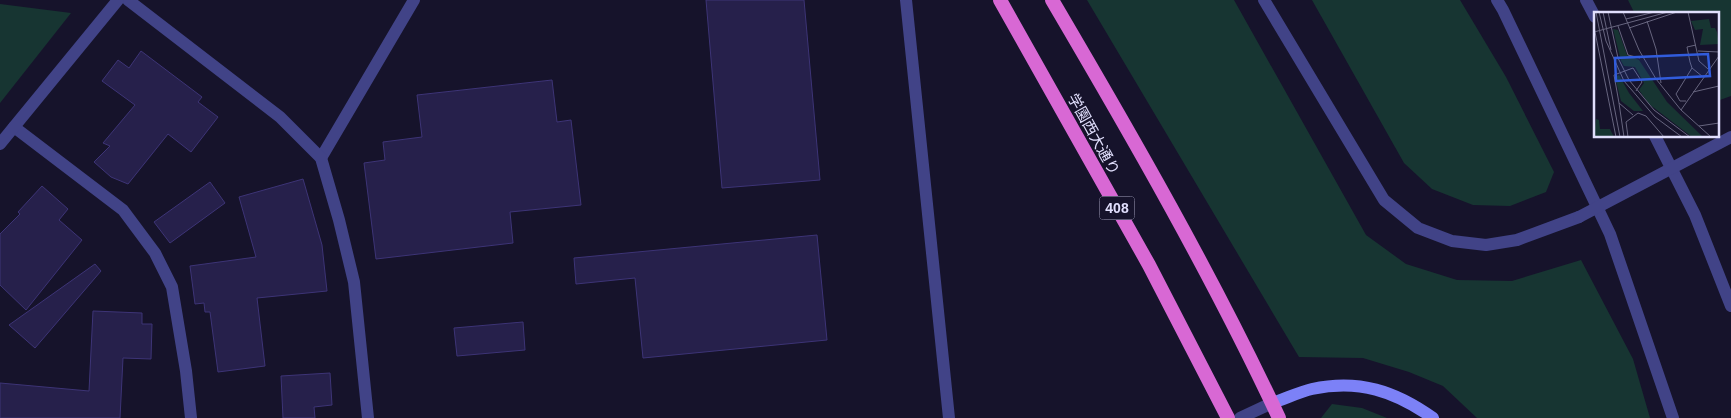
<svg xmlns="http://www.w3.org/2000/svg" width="1731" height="418" viewBox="0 0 1731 418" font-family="Helvetica,'Noto Sans JP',sans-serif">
<rect width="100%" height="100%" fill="#16132b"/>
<!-- green -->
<g fill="#173532">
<path d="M1087 0H1234L1366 235 1406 264 1457 280 1512 281 1581 260 1633 359 1650 418H1477L1443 386 1409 372 1363 358 1299 357Z"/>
<path d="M1312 0H1460L1506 77 1554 172 1546 192 1510 206 1473 205 1432 189 1404 163Z"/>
<path d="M1628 0H1731V96L1717 101V14H1635Z"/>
<path d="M0 4 71 13 0 103Z"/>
<path d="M1332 404 1362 408 1387 418H1321Z"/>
</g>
<!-- building -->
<g fill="#26204b" stroke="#3d3476">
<path d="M706 0H804L820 180 722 188Z"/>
<path d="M141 51 202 97 198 102 218 117 191 152 168 134 128 184 111 177 94 162 110 146 103 143 135 105 102 81 118 60 129 68Z"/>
<path d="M552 80 557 122 571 120 581 205 510 212 513 243 376 259 364 163 385 160 383 142 422 137 417 95Z"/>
<path d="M303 179 322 245 327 291 257 298 265 366 218 372 210 312H205L204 303 195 304 190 266 256 257 239 197Z"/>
<path d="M210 182 225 203 170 243 154 222Z"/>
<path d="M42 186 68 209 59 220 82 240 26 310 0 285V234L20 214 18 212Z"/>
<path d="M817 235 827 340 643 358 635 278 576 284 574 258Z"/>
<path d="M95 264 101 271 35 348 9 325Z"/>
<path d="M93 311 142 313V324H152L151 359 123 358 120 418H0V383L89 391Z"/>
<path d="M523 322 525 350 457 356 454 328Z"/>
<path d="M330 373 332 405 314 407 315 418H283L281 376Z"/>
</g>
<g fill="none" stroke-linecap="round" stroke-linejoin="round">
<!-- service -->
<g stroke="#414387" stroke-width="12">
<path d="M906 0 949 418"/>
<path d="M1264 0 1384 200 1418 228 1452 241 1486 245 1517 240 1579 217"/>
<path d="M1497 0 1503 10 1610 234 1673 418"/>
<path d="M1586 0 1595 17"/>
<path d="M1655 136 1695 215 1731 306"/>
<path d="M321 158 414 0"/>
</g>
<!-- minor -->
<g stroke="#414387" stroke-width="12">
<path d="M128 0 280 117 321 158 339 220 354 282 368 418"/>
<path d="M14 127 123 210 155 253 172 287 186 371 191 418"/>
<path d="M0 144 118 0"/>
</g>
<!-- tertiary -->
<path stroke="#414387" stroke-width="12" d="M1240 418 1272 403"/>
<!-- secondary -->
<path stroke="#7c81f7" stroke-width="12" d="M1272 403C1285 399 1299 392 1312 389 1359 379 1395 391 1433 418"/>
<!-- trunk -->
<g stroke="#d868d4" stroke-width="14">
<path d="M1000 0 1149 265 1228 418"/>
<path d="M1052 0C1132 136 1212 275 1279 418"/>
</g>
<!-- service-bridge -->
<path stroke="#414387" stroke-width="12" d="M1579 217 1731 137"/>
</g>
<g text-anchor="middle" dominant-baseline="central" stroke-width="4" stroke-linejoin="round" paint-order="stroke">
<!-- shield labels -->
<rect fill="#16132b" stroke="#a4a2be" stroke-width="1" x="1099.5" y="196.5" width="35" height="23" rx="4"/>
<g font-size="14" font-weight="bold" fill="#e1dffd">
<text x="1117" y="208">408</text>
</g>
<!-- street labels -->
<g font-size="15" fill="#e1dffd" stroke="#16132b">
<text transform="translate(1094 134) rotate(61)">学園西大通り</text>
</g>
</g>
<!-- overview -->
<g transform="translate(1594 12)">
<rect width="125" height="125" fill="#16132b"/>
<path d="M115 7 117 16H121L123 20 125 32 106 33 109 17 101 18 97 9ZM19 17 24 18 33 43 45 48 73 90 109 125H98L55 92 45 78 50 71 41 55 30 54 27 49ZM25 63 35 81 49 99H40L27 89 21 65ZM2 107 5 108 6 117H16L20 125H0Z" fill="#173532"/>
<path fill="none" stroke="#67657f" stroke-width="1" d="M2 0 26 125M5 0 12 29 30 69 61 105 88 125M9 0 17 38M14 0 24 46 35 68 60 98 96 125M29 0 45 38 62 67 87 98 117 125M94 0 105 49 114 57M32 7 61 0M53 9 62 37 67 71M24 14 34 43 46 46M0 15 22 125M35 16 83 0M0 20 74 0M102 33 93 35 96 50 98 56 109 65M104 39 125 40M99 80 125 74M92 89H86L82 82 98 56M25 91 30 125M87 98 125 44M39 103 25 91 20 63 39 56 48 70 42 79M105 114 125 111M34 125 32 110 44 101 52 104 70 125"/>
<path fill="#315cdc" fill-opacity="0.15" stroke="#315cdc" stroke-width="2.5" d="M114 42 116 64 22 69 21 46Z"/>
<rect width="125" height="125" fill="none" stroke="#e1dffd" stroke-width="2.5"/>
</g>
</svg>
